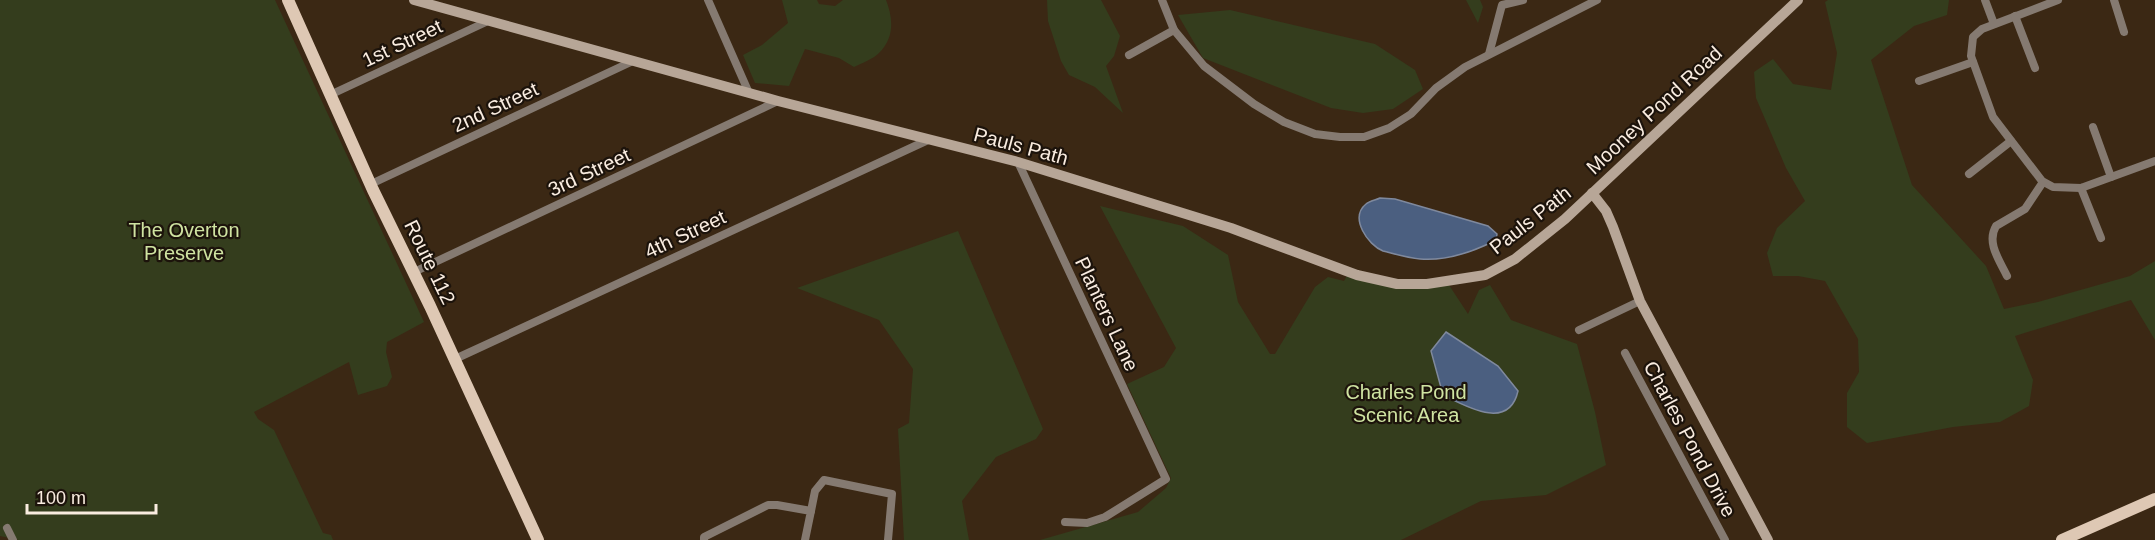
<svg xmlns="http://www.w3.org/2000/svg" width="2155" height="540" viewBox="0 0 2155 540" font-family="Arial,sans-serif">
<rect width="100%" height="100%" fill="#3b2814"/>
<!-- green -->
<g fill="#343d1d">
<path d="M0 0H275L424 322 387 342 386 352 392 377 387 386 358 395 349 362 254 412 258 419 274 430 323 533 331 535 333 540H19L0 536Z"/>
<path d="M782 0H817L819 4 835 6 843 0H886C893 18 895 37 879 53 873 59 862 63 854 67L839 58 805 49 789 86 755 83 743 55 762 45 788 23Z"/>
<path d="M1047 0H1101L1120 36 1114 56 1106 66 1123 113 1095 87 1069 75 1061 61 1048 21Z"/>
<path d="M1466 0H1480L1483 7 1478 23Z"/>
<path d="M1828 0H1949L1947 15 1914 26 1871 60 1912 185 1986 266 2004 309 2038 302 2130 276 2155 261V340L2131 300 2015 336 2033 380 2029 406 2000 422 1953 427 1867 443 1847 427V393L1859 372 1858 339 1825 281 1798 276H1773L1767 253 1777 228 1805 201 1786 168 1756 98 1754 72 1773 59 1793 84 1831 90 1837 53 1825 2Z"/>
<path d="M1230 10 1375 44 1415 70 1423 89 1393 109 1363 113 1331 108 1203 58 1178 15Z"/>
<path d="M1100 206 1183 226 1228 255 1238 302 1270 354H1275L1315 287 1328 277 1344 281 1349 272 1397 287 1449 285 1468 314 1479 290 1490 285 1511 320 1577 344 1595 412 1606 465 1546 495 1481 501 1401 540H1040L1138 512 1166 488 1171 478 1127 384 1164 367 1176 348Z"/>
<path d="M958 231 1043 429 1036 439 996 457 962 501 969 540H904L898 429 909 423 913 369 879 320 797 288Z"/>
</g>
<!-- water -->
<g fill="#4b5f80" stroke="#7f899d" stroke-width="1.5">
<path d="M1380 198 1395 199 1488 226 1497 234 1496 240C1473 252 1447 261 1420 259 1408 258 1395 254 1383 251 1368 245 1349 218 1366 204 1369 201 1376 200 1380 198Z"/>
<path d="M1446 332 1498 366 1518 391C1509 431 1467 407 1443 395L1431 351Z"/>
</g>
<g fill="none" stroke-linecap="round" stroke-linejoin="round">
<!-- street -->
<g stroke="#857a71" stroke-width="8">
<path d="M708 0 749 93"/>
<path d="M1162 0 1174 30 1204 66 1254 104 1284 122 1315 134 1340 137H1364L1389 128 1411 114 1436 88 1465 67 1597 0"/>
<path d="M1985 0 1994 24"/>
<path d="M2058 0 1982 29 1973 37 1971 56 1993 117 2042 181 2053 187 2081 188 2155 161"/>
<path d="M2114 0 2124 32"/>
<path d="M2015 16 2035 68"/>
<path d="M1489 54 1502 5 1523 0"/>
<path d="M1129 55 1174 30"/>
<path d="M1919 81 1973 62"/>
<path d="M332 94 486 22"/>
<path d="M2093 127 2111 177"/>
<path d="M1018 162 1166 479 1105 517 1087 523 1065 522"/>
<path d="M1969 174 2011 141"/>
<path d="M371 184 633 61"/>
<path d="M2081 188 2101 238"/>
<path d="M414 272 778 101"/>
<path d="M2007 276C2000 261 1986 243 1996 226L2025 209 2043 182"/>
<path d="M1579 330 1640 301"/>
<path d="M1625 353 1725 540"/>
<path d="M455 359 928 140"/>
<path d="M811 511 815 491 824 480 892 494 888 540"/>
<path d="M7 528 13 540"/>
<path d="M704 540V537L768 505H777L811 511 805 540"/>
</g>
<!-- secondary -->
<g stroke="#b7a697" stroke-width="10">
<path d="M414 0 778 101 1018 162 1231 228 1357 275 1397 284H1427L1485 275 1515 259 1565 219 1798 0"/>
<path d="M1592 193 1606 211 1613 227 1640 301 1768 540"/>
</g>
<!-- primary -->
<g stroke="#dec8b4" stroke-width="12">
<path d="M288 0 373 190 430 306 538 540"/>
<path d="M2062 540 2155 499"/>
</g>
</g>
<g text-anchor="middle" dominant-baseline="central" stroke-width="4.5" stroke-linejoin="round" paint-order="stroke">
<!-- street labels -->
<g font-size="20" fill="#f9ece0" stroke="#1c130b">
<text transform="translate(402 43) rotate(-25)">1st Street</text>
<text transform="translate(495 107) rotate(-25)">2nd Street</text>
<text transform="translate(1654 110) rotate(-43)">Mooney Pond Road</text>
<text transform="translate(1021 146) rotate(15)">Pauls Path</text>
<text transform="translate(589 172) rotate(-25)">3rd Street</text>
<text transform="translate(1530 220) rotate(-38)">Pauls Path</text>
<text transform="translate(685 234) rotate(-25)">4th Street</text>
<text transform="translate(430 262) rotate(64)">Route 112</text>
<text transform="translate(1107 314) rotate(65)">Planters Lane</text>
<text transform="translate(1690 439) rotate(62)">Charles Pond Drive</text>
</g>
<!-- park labels -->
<g font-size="20" fill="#cfe3a1" stroke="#1c130b">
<text x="184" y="230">The Overton<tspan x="184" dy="23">Preserve</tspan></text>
<text x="1406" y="392">Charles Pond<tspan x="1406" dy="23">Scenic Area</tspan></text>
</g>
</g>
<!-- scale -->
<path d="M27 504v9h129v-9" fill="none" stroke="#f9ece0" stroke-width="3"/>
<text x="36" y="504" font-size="18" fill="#f9ece0" stroke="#1c130b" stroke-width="4.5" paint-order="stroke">100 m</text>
</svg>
